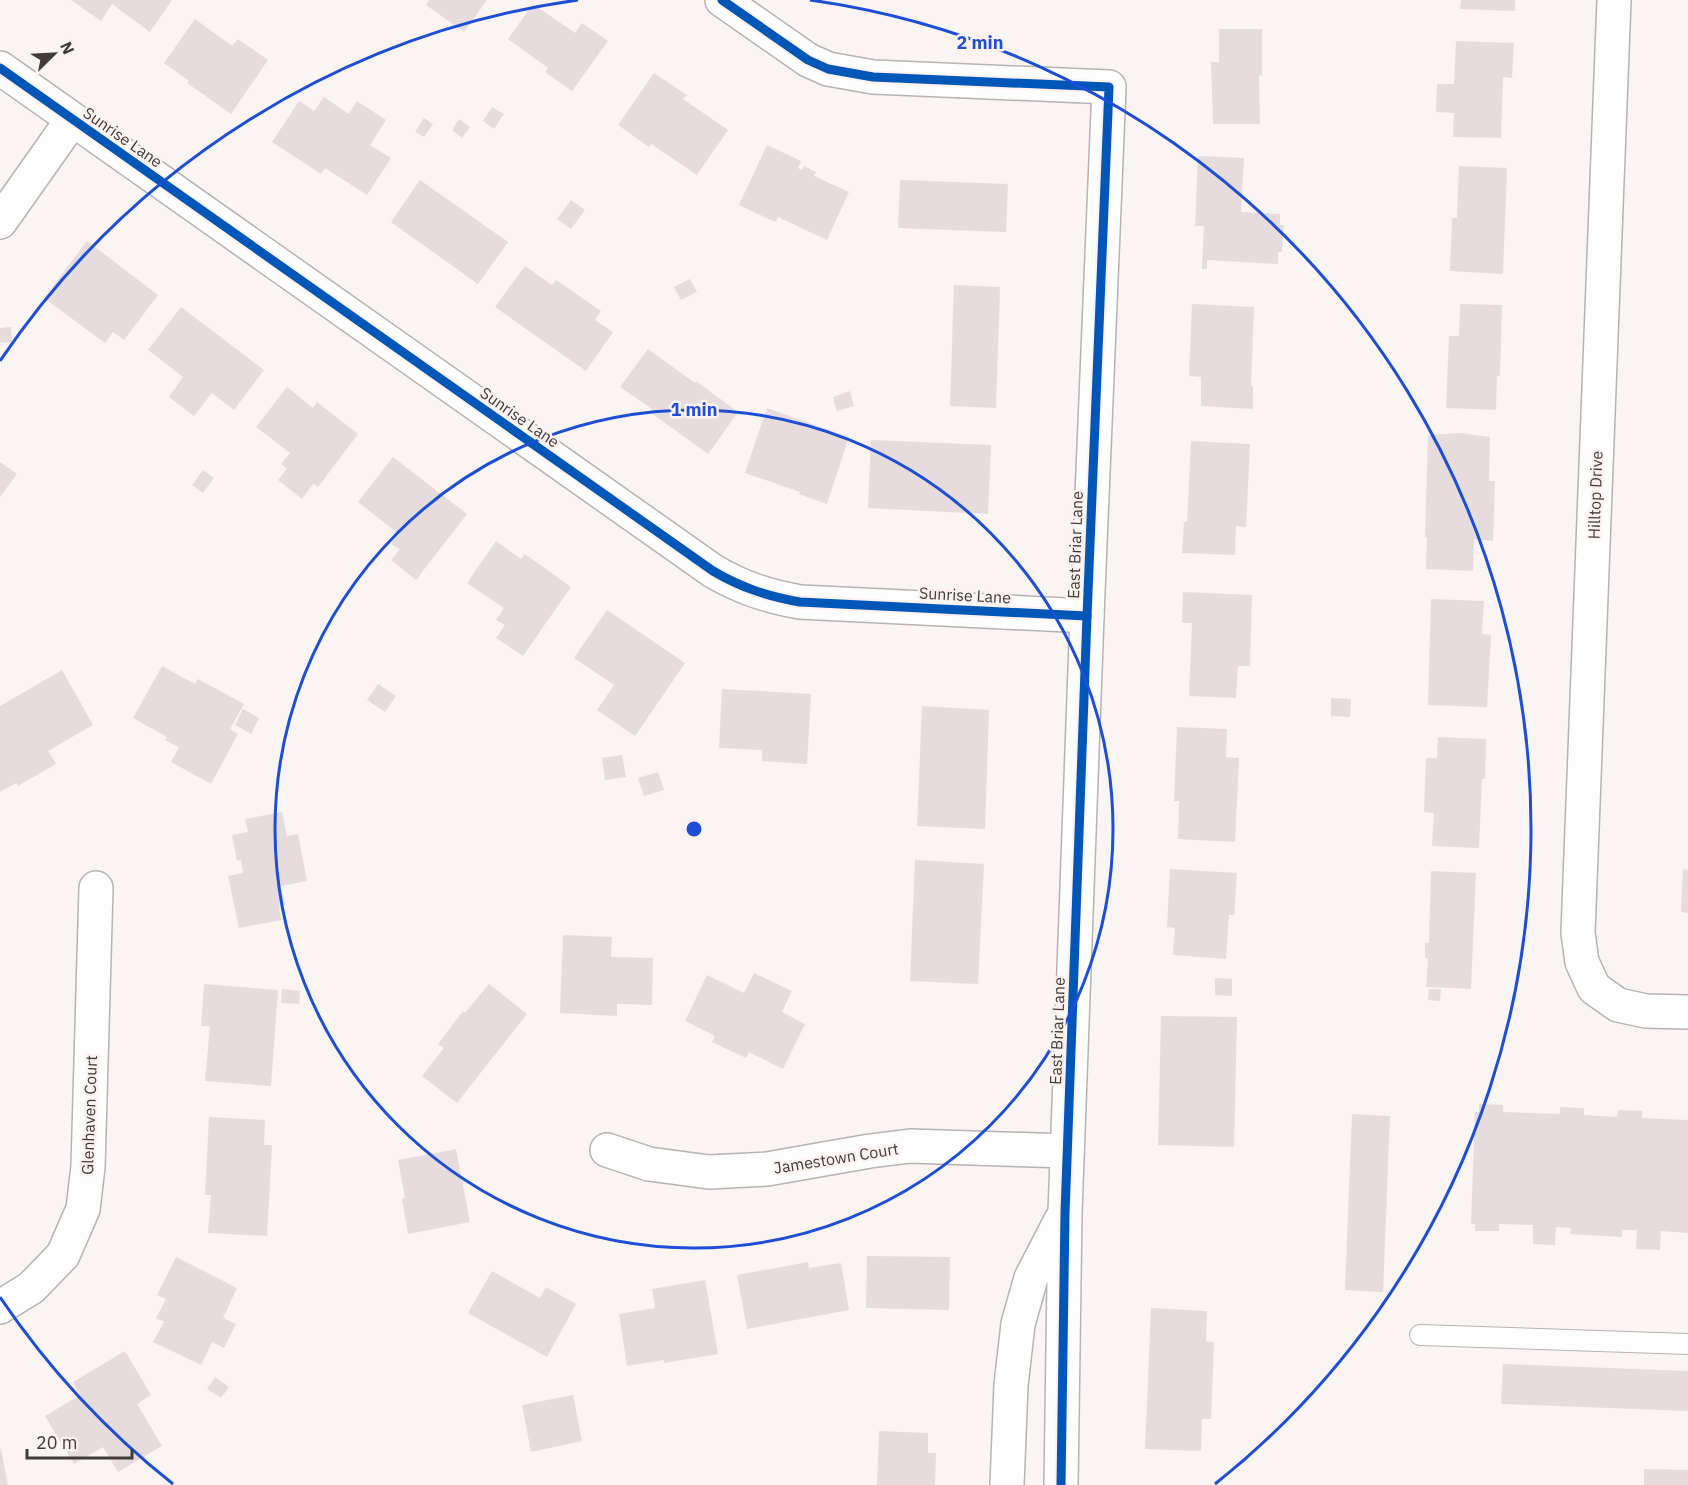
<svg xmlns="http://www.w3.org/2000/svg" width="1688" height="1485" viewBox="0 0 1688 1485" font-family="'IBM Plex Sans',sans-serif">
<rect width="100%" height="100%" fill="#faf4f3"/>
<!-- building -->
<g fill="#e6dcdd">
<path d="M71 0H172L150 32 112 4 101 21Z"/>
<path d="M429 0H487L464 32 426 5Z"/>
<path d="M1461 0H1515V11L1460 9Z"/>
<path d="M533 4 575 33 582 23 608 41 572 91 545 72 548 68 508 39Z"/>
<path d="M195 19 232 46 238 39 268 60 231 114 187 83 189 81 164 63Z"/>
<path d="M1219 29H1262V76L1259 75 1260 124H1213L1211 62H1219Z"/>
<path d="M1456 41 1514 43 1512 78 1503 77 1501 138 1453 137 1454 113 1436 112 1437 84H1454Z"/>
<path d="M654 73 687 95 683 99 728 130 697 175 651 144 649 147 618 125Z"/>
<path d="M324 97 349 114 357 101 386 120 370 145 391 158 367 195 325 168 321 174 272 142 299 101 314 111Z"/>
<path d="M492 107 504 114 494 129 483 121Z"/>
<path d="M424 118 433 124 424 137 415 132Z"/>
<path d="M459 119 470 127 462 138 452 130Z"/>
<path d="M767 145 801 161 798 168 802 170 804 166 816 172 814 176 849 192 827 240 778 217 775 222 739 205Z"/>
<path d="M1198 156 1244 158 1241 212 1280 214V225H1284L1282 252H1278V264L1207 260V269H1202L1204 226H1195Z"/>
<path d="M1459 166 1507 168 1503 274 1450 271 1452 218H1457Z"/>
<path d="M420 180 508 242 478 284 391 222Z"/>
<path d="M900 180 1008 184 1006 232 898 228Z"/>
<path d="M571 200 585 210 571 229 557 219Z"/>
<path d="M87 241 158 295 124 340 113 332 105 343 44 298Z"/>
<path d="M525 266 552 285 556 280 601 311 595 320 613 332 586 371 495 307Z"/>
<path d="M690 279 697 292 681 300 674 287Z"/>
<path d="M954 285 1000 287 996 408 950 406Z"/>
<path d="M1192 304 1254 307 1251 386H1253V409L1201 406V377L1189 376Z"/>
<path d="M1460 304 1502 305 1500 376H1497L1496 410 1446 408 1449 336H1459Z"/>
<path d="M181 307 264 370 234 410 212 393 194 416 169 397 183 377 148 350Z"/>
<path d="M11 327 12 342 0 343V328Z"/>
<path d="M648 349 695 383 696 381 738 412 708 454 650 412 652 409 620 387Z"/>
<path d="M287 387 313 408 317 402 358 434 318 487 313 484 302 499 278 480 287 468 281 464 290 453 256 427Z"/>
<path d="M850 391 854 406 837 411 833 397Z"/>
<path d="M767 408 849 437 827 504 799 494 800 492 745 473Z"/>
<path d="M1459 433 1490 437 1489 481H1495L1493 541 1474 539 1473 571 1426 569 1427 537H1425L1428 435Z"/>
<path d="M871 440 991 445 988 514 868 508Z"/>
<path d="M1191 441 1250 444 1246 527 1236 526 1235 555 1182 553 1184 522H1187Z"/>
<path d="M393 457 467 514 416 580 391 560 400 549 391 544 399 534 358 502Z"/>
<path d="M0 462 17 474 0 497Z"/>
<path d="M203 470 214 478 203 493 192 485Z"/>
<path d="M496 541 521 559 525 554 571 587 523 656 496 638 505 625 496 620 504 608 467 583Z"/>
<path d="M1183 592 1252 595 1250 666H1238L1236 698 1189 696 1192 623H1182Z"/>
<path d="M1431 599 1484 601 1482 634 1491 635 1487 707 1428 705Z"/>
<path d="M607 610 685 663 635 736 597 710 614 685 574 658Z"/>
<path d="M162 666 195 684 198 679 244 704 230 729 238 734 211 784 171 762 179 747 165 740 167 737 133 718Z"/>
<path d="M62 670 93 725 48 751 56 764 18 786 16 783 0 792V706Z"/>
<path d="M378 684 396 696 385 712 367 700Z"/>
<path d="M722 689 811 694 807 764 762 761V750L719 748Z"/>
<path d="M1331 698 1351 699 1350 717 1331 716Z"/>
<path d="M922 706 989 710 985 829 917 826Z"/>
<path d="M243 709 259 718 251 734 235 725Z"/>
<path d="M1177 727 1227 729 1226 757 1239 758 1235 842 1178 839 1179 801H1174Z"/>
<path d="M1438 737 1486 739 1485 779H1482L1479 848 1432 846 1434 813 1424 812 1426 758H1437Z"/>
<path d="M622 755 626 777 605 780 602 758Z"/>
<path d="M658 772 664 790 644 796 638 778Z"/>
<path d="M282 812 287 836 298 834 307 881 281 886 285 905H279L281 920 239 928 228 876 243 873 241 860 237 861 232 835 248 832 245 819Z"/>
<path d="M915 860 984 864 978 984 910 981Z"/>
<path d="M1170 869 1237 873 1234 915H1229L1226 959 1173 955 1175 928 1167 927Z"/>
<path d="M1683 869 1688 870V913L1681 912Z"/>
<path d="M1431 871 1476 873 1471 989 1426 987 1428 959 1425 958V943H1429Z"/>
<path d="M563 935 612 937 611 957 653 958 652 1005 617 1004V1016L560 1013Z"/>
<path d="M754 973 792 991 782 1012 805 1024 783 1069 749 1052 746 1058 712 1042 715 1036 685 1021 707 975 744 993Z"/>
<path d="M1215 978 1232 979V996L1215 995Z"/>
<path d="M204 984 278 990 271 1086 205 1081 210 1026H201Z"/>
<path d="M489 984 527 1014 457 1103 422 1076 444 1048 438 1044 463 1011 465 1013Z"/>
<path d="M282 989 300 991 299 1004 281 1003Z"/>
<path d="M1429 989H1441L1440 1001 1428 1000Z"/>
<path d="M1161 1016 1237 1017 1234 1147 1158 1145Z"/>
<path d="M1479 1104 1503 1105V1112L1560 1114V1107L1584 1108V1115L1617 1117 1618 1110 1642 1111V1118L1688 1120V1233L1661 1231 1660 1250 1636 1249 1637 1230H1622V1237L1570 1234 1571 1228 1556 1227 1555 1245 1533 1244V1225L1499 1224V1231H1475V1224H1471L1475 1112H1479Z"/>
<path d="M1352 1114 1390 1116 1383 1292 1345 1290Z"/>
<path d="M209 1117 265 1120 264 1145H272L267 1236 208 1233 211 1195H205Z"/>
<path d="M456 1149 470 1222 408 1234 402 1199 405 1198 398 1160Z"/>
<path d="M867 1256 950 1257 949 1310 866 1308Z"/>
<path d="M176 1257 237 1288 223 1318 236 1324 224 1348 212 1342 201 1365 153 1342 164 1322 156 1318 166 1299 157 1295Z"/>
<path d="M808 1262 809 1268 841 1263 849 1310 747 1329 737 1275Z"/>
<path d="M492 1271 540 1298 546 1287 576 1304 547 1357 468 1313Z"/>
<path d="M705 1280 718 1354 664 1363V1360L627 1366 619 1314 655 1308 652 1289Z"/>
<path d="M1151 1308 1207 1311 1206 1341 1214 1342 1211 1419H1202L1201 1451 1145 1449Z"/>
<path d="M125 1351 151 1395 137 1404 162 1446 118 1472 103 1447 74 1464 45 1416 80 1395 73 1382Z"/>
<path d="M1503 1364 1688 1371V1411L1501 1404Z"/>
<path d="M215 1377 229 1387 221 1398 207 1389Z"/>
<path d="M573 1395 582 1441 531 1452 522 1405Z"/>
<path d="M879 1431 928 1433V1453H936L935 1485H877Z"/>
<path d="M0 1449H1L8 1485H0Z"/>
<path d="M1644 1469 1688 1470V1485H1644Z"/>
</g>
<g fill="none" stroke-linecap="round" stroke-linejoin="round">
<!-- service casing -->
<g stroke="#b7b3b2" stroke-width="22">
<path id="service" d="M1420 1335 1688 1344"/>
</g>
<!-- minor casing -->
<g stroke="#b7b3b2" stroke-width="36">
<g id="minor">
<path d="M722 0 808 60 828 69 873 77 1109 87 1087 616 1065 1213 1061 1485"/>
<path d="M1614 0 1578 933 1582 962 1594 988 1618 1005 1646 1011 1688 1012"/>
<path d="M0 68 713 571C742 588 767 596 800 602L1087 616"/>
<path d="M0 222 72 120"/>
<path d="M607 1150 649 1164 709 1172 767 1169 870 1151 910 1146 1067 1151"/>
<path d="M0 1307 31 1288 63 1255 83 1209 88 1167 96 888"/>
<path d="M1007 1485 1011 1385 1018 1324 1031 1278 1061 1220"/>
</g>
</g>
<!-- service -->
<use href="#service" stroke="#fefdfd" stroke-width="20"/>
<!-- minor -->
<use href="#minor" stroke="#fefdfd" stroke-width="33"/>
<!-- cycleway casing -->
<g stroke="#fdf2f0" stroke-width="13">
<g id="cycleway">
<path d="M722 0 808 60 828 69 873 77 1109 87 1087 616 1065 1213 1061 1485"/>
<path d="M0 68 713 571C742 588 767 596 800 602L1087 616"/>
</g>
</g>
<!-- cycleway -->
<use href="#cycleway" stroke="#0057b8" stroke-width="9"/>
</g>
<!-- distance rings -->
<g fill="none" stroke="#1d4ed8" stroke-width="3">
<circle cx="694" cy="829" r="419"/>
<path d="M173 1484A837 837 0 0 1 0 1297M0 361A837 837 0 0 1 578 0M810 0A837 837 0 0 1 1215 1484"/>
</g>
<g text-anchor="middle" dominant-baseline="central" stroke-width="5" stroke-linejoin="round" paint-order="stroke">
<!-- street labels -->
<g font-size="16" fill="#403c3b" stroke="#fdf2f0">
<text transform="translate(123 137) rotate(35)">Sunrise Lane</text>
<text transform="translate(520 417) rotate(35)">Sunrise Lane</text>
<text transform="translate(1595 495) rotate(-88)">Hilltop Drive</text>
<text transform="translate(1075 545) rotate(-88)">East Briar Lane</text>
<text transform="translate(965 595) rotate(3)">Sunrise Lane</text>
<text transform="translate(1057 1031) rotate(-88)">East Briar Lane</text>
<text transform="translate(89 1115) rotate(-88)">Glenhaven Court</text>
<text transform="translate(836 1158) rotate(-9)">Jamestown Court</text>
</g>
</g>
<circle cx="694" cy="829" r="9" fill="#1d4ed8" stroke="#fdf2f0" stroke-width="3"/>
<g font-size="18" text-anchor="middle" font-weight="bold" fill="#1d4ed8" stroke="#fdf2f0" stroke-width="5" stroke-linejoin="round" paint-order="stroke">
<text x="980" y="49">2 min</text>
<text x="694" y="416">1 min</text>
</g>
<!-- north arrow -->
<g transform="translate(54 54) rotate(66)" stroke="#fdf2f0" stroke-width="4.5" paint-order="stroke">
<path d="M0-4.5L10 22L0 15L-10 22Z" fill="#403c3b"/>
<text y="-9" font-size="16" font-weight="bold" text-anchor="middle" fill="#403c3b">N</text>
</g>
<!-- scale -->
<path d="M27 1449v9h105v-9" fill="none" stroke="#403c3b" stroke-width="3"/>
<text x="36" y="1449" font-size="18" fill="#403c3b" stroke="#fdf2f0" stroke-width="4.5" paint-order="stroke">20 m</text>
</svg>
